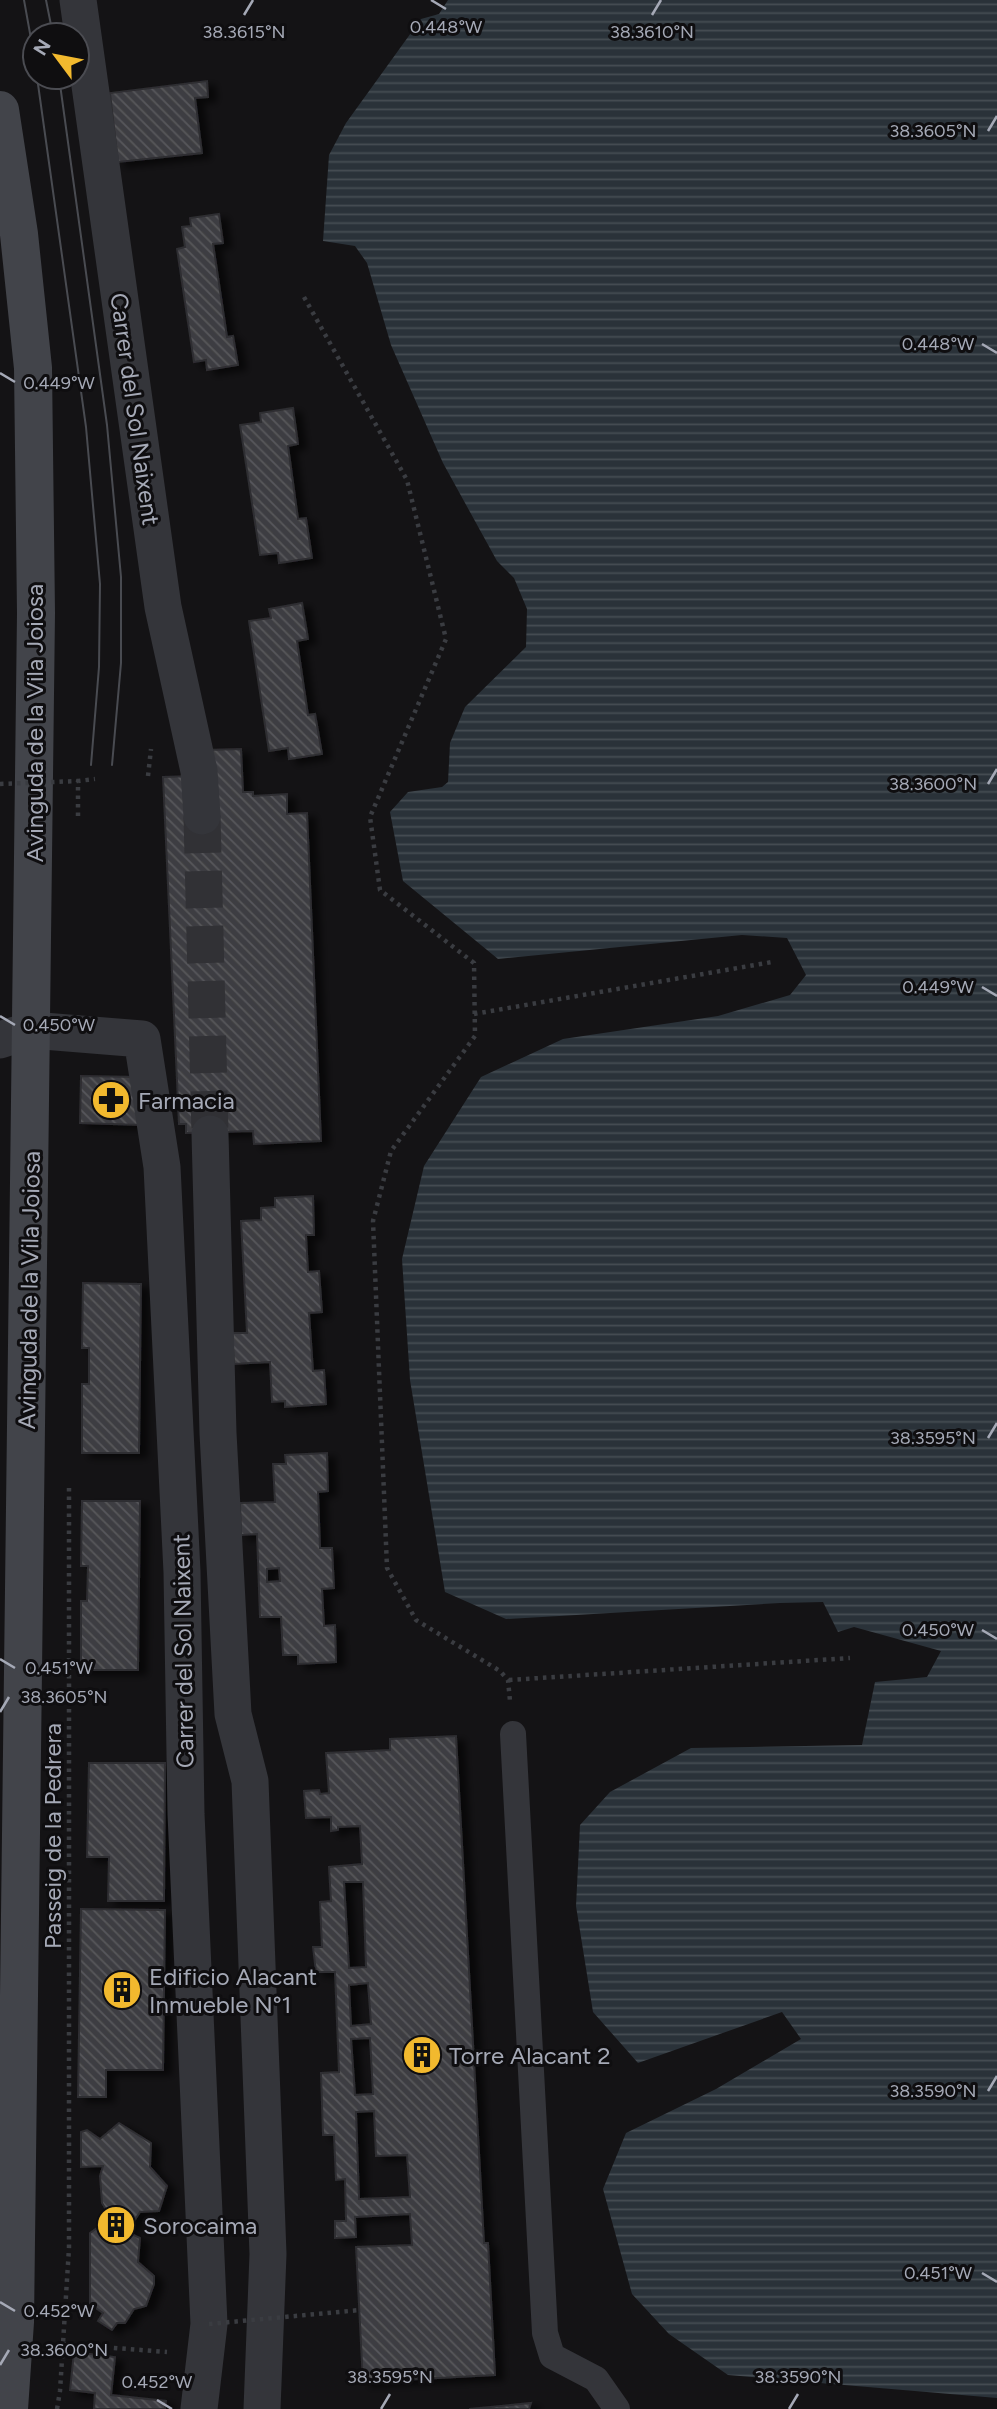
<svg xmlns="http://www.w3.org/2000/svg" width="997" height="2409" viewBox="0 0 997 2409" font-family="Figtree,sans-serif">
<defs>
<pattern id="water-rules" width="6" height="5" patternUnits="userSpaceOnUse" patternTransform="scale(1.75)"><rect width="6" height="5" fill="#2a3239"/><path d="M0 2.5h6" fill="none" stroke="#464d53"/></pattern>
<pattern id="building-back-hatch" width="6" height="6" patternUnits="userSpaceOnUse" patternTransform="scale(1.75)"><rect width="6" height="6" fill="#3e3e42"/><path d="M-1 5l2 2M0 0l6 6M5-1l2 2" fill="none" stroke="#57575b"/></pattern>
<filter id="shadow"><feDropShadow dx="8" dy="4.5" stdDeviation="3.5" flood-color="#0009"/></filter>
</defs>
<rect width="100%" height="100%" fill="#141315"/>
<!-- water -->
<path fill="url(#water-rules)" d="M448 0H997V2398L728 2375 669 2334 632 2294 603 2189 626 2133 716 2089 801 2039 782 2012 638 2063 593 2012 576 1906 580 1825 610 1792 691 1748 862 1745 875 1682 927 1677 941 1651 854 1627 838 1632 823 1602 780 1603 506 1619 445 1592 410 1380 402 1259 424 1166 481 1077 563 1039 718 1016 790 995 806 975 787 938 742 935 498 959 403 881 390 812 408 792 442 787 448 782 450 743 465 707 526 647 527 609 514 578 497 561 443 463 391 345 367 263 355 246 323 241 329 155 346 123 421 19 439 14Z"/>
<!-- building -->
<g fill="url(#building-back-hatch)" stroke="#2e2d31" stroke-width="2" fill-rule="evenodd" filter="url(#shadow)">
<path d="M207 81 208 97 195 98 202 153 118 162 110 93Z"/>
<path d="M219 214 223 243 213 244 227 337 233 336 238 365 207 370 206 360 194 362 177 249 185 247 182 227 191 226 190 218Z"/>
<path d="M293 408 298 444 288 446 298 519 306 518 312 558 279 563 278 553 260 555 240 425 261 422 260 413Z"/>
<path d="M302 603 308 639 297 641 308 715 315 714 322 754 289 759 288 748 269 751 249 621 271 618 269 609Z"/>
<path d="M241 749 243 792H253V796L287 794V814L307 813 321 1141 254 1144 253 1131 186 1133V1124H179L163 777 194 776 204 750Z"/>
<path d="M81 1076 140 1077 141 1125 80 1123Z"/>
<path d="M313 1196 314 1235H306L308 1272 319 1271 322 1312 309 1313 313 1371 324 1370 326 1404 285 1407V1401L272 1402 270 1362 234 1364 232 1333H247L241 1221 261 1220V1208L275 1207V1198Z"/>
<path d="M83 1283 141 1284 139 1453H82V1384H89V1348H82Z"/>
<path d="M327 1453 328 1491 318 1492 320 1548H332L334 1588 322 1589 324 1626 335 1625 336 1662 298 1664V1655H283L281 1617H260L257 1534 241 1535 240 1503 275 1502 273 1464H286L285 1455ZM279 1568 280 1581 267 1582V1569Z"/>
<path d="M82 1501H140L138 1670H81V1601H87L88 1566H81Z"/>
<path d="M456 1736 484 2243H488L495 2375 363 2382 356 2247 412 2245 410 2214 355 2217 356 2237 335 2238V2221H346L345 2179 336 2180 334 2135H323L321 2073 339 2072 335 1972H316L313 1947H322L320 1902 331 1901 329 1867 362 1864 360 1826 338 1827V1830L331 1831V1817L306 1818 304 1791 319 1790 320 1794 329 1793 326 1753 390 1750V1739ZM344 1882H363L366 1967 349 1968ZM368 1983 371 2024 351 2026 349 1985ZM370 2038 373 2094 355 2095 351 2039ZM374 2111 376 2156 407 2155 410 2197 359 2199 356 2112Z"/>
<path d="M89 1763H165L164 1901H108L109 1857H87Z"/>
<path d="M81 1909 165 1910 163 2070H106V2097H78Z"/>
<path d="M119 2123 151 2143 150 2167 167 2186 159 2211 140 2212 127 2232 140 2238 138 2262 154 2276V2284L146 2306 134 2309 125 2323H117L112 2330 98 2321 103 2313 90 2304V2233L111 2218 102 2203 100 2176 103 2166 81 2167V2132L87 2130 100 2139Z"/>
<path d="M74 2352 115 2357 111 2395 166 2401 165 2409H94L95 2393 70 2390Z"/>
<path d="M531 2403 529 2409H469Z"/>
</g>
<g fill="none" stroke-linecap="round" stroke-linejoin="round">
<!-- minor-tunnel -->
<path stroke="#313135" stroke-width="37" stroke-dasharray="37 18" stroke-linecap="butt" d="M202 816 210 1134"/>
<!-- path -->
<g stroke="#3a3c41" stroke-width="4.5" stroke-dasharray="3.5 5" stroke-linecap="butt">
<path d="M304 297 407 480 446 639 370 817 380 890 474 963 475 1036 391 1151 373 1221 387 1568 416 1620 500 1671 508 1680 510 1701"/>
<path d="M148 776 151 749"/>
<path d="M78 816V781L95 779"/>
<path d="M474 1014 772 962"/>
<path d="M509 1680 850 1658"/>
<path d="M63 2344 167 2352"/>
<path d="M57 2409 60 2391 69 2248V1486"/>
</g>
<!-- pedestrian -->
<path stroke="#34353a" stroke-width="26" d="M513 1734 545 2333 552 2356 596 2379 617 2409"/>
<!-- minor -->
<g stroke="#34353a" stroke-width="37">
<path d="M78 0 163 607 199 771 202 816"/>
<path d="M0 1040 31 1030 142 1039 162 1167 182 1572 186 1814 209 2324 199 2409"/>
<path d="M210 1134 218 1433 233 1714 250 1781 268 2254 262 2409"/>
</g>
<!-- secondary -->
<path stroke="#42444a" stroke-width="38" d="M0 110 19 234 33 368 36 613 15 2322 9 2409"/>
<!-- tram -->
<g stroke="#494b51" stroke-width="2">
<path d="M24 0 35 61"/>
<path d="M46 0 53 35"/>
<path d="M37 77 86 427 100 584 99 667 91 765"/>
<path d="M59 77 107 425 121 577V663L112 765"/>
</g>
<!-- path-bridge -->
<g stroke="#3a3c41" stroke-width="4.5" stroke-dasharray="3.5 5" stroke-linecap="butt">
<path d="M0 784 78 781"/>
<path d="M209 2324 360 2310"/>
</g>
</g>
<!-- ticks -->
<path fill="none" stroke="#a5a9b6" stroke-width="2.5" d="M431 0 446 9M244 15 253 0M652 15 661 0M988 131 997 116M982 344 997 353M0 373 15 382M988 784 997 769M982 987 997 996M0 1016 15 1025M988 1438 997 1423M982 1630 997 1639M0 1659 15 1668M0 1712 9 1697M988 2091 997 2076M982 2273 997 2282M0 2302 15 2311M0 2365 9 2350M157 2400 172 2409M381 2409 390 2394M789 2409 798 2394"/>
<!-- icons -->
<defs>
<g id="pharmacy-disc" transform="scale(2.0125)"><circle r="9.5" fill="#f2b92e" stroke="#0f0e10"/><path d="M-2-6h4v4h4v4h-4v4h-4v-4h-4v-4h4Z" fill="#111"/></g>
<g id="building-disc" transform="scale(2.0125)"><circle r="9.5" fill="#f2b92e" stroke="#0f0e10"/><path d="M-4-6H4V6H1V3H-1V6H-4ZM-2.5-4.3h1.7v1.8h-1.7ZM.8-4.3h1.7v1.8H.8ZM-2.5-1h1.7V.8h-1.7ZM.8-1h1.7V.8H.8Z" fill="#111"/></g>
</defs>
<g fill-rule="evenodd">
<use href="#pharmacy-disc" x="111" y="1100"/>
<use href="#building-disc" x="122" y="1990"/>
<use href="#building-disc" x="422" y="2055"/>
<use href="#building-disc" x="116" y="2225"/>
</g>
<g text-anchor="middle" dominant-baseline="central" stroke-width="6" stroke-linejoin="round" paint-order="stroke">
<!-- street labels -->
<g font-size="24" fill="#a5a9b6" stroke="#0f0e10">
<text transform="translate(135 409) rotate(82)">Carrer del Sol Naixent</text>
<text transform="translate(34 723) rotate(-90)">Avinguda de la Vila Joiosa</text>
<text transform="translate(29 1290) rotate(-89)">Avinguda de la Vila Joiosa</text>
<text transform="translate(183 1651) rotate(-91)">Carrer del Sol Naixent</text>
<text transform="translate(52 1836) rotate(-90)">Passeig de la Pedrera</text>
</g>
<!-- poi labels -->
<g font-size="24" fill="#a5a9b6" stroke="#0f0e10" text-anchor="start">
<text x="138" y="1100">Farmacia</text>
<text x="149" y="1976">Edificio Alacant<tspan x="149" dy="28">Inmueble N°1</tspan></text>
<text x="449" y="2055">Torre Alacant 2</text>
<text x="143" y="2225">Sorocaima</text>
</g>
</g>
<g font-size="18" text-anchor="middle" fill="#a5a9b6" stroke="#0f0e10" stroke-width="6" stroke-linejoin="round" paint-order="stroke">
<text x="446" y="33">0.448°W</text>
<text x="244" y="38">38.3615°N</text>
<text x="652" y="38">38.3610°N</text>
<text x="933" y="137">38.3605°N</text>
<text x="938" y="350">0.448°W</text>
<text x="59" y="389">0.449°W</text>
<text x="933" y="790">38.3600°N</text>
<text x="938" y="993">0.449°W</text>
<text x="59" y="1031">0.450°W</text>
<text x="933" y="1444">38.3595°N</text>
<text x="938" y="1636">0.450°W</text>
<text x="59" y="1674">0.451°W</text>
<text x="64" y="1703">38.3605°N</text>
<text x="933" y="2097">38.3590°N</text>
<text x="938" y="2279">0.451°W</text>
<text x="59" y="2317">0.452°W</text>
<text x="64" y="2356">38.3600°N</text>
<text x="390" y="2383">38.3595°N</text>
<text x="798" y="2383">38.3590°N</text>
<text x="157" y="2388">0.452°W</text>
</g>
<!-- north arrow -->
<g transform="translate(56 56) rotate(302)"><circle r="33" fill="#0f0e10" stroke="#4b4c52" stroke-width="2"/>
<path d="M0-5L12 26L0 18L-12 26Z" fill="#f2b92e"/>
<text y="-10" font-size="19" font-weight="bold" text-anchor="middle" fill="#a5a9b6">N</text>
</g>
</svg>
